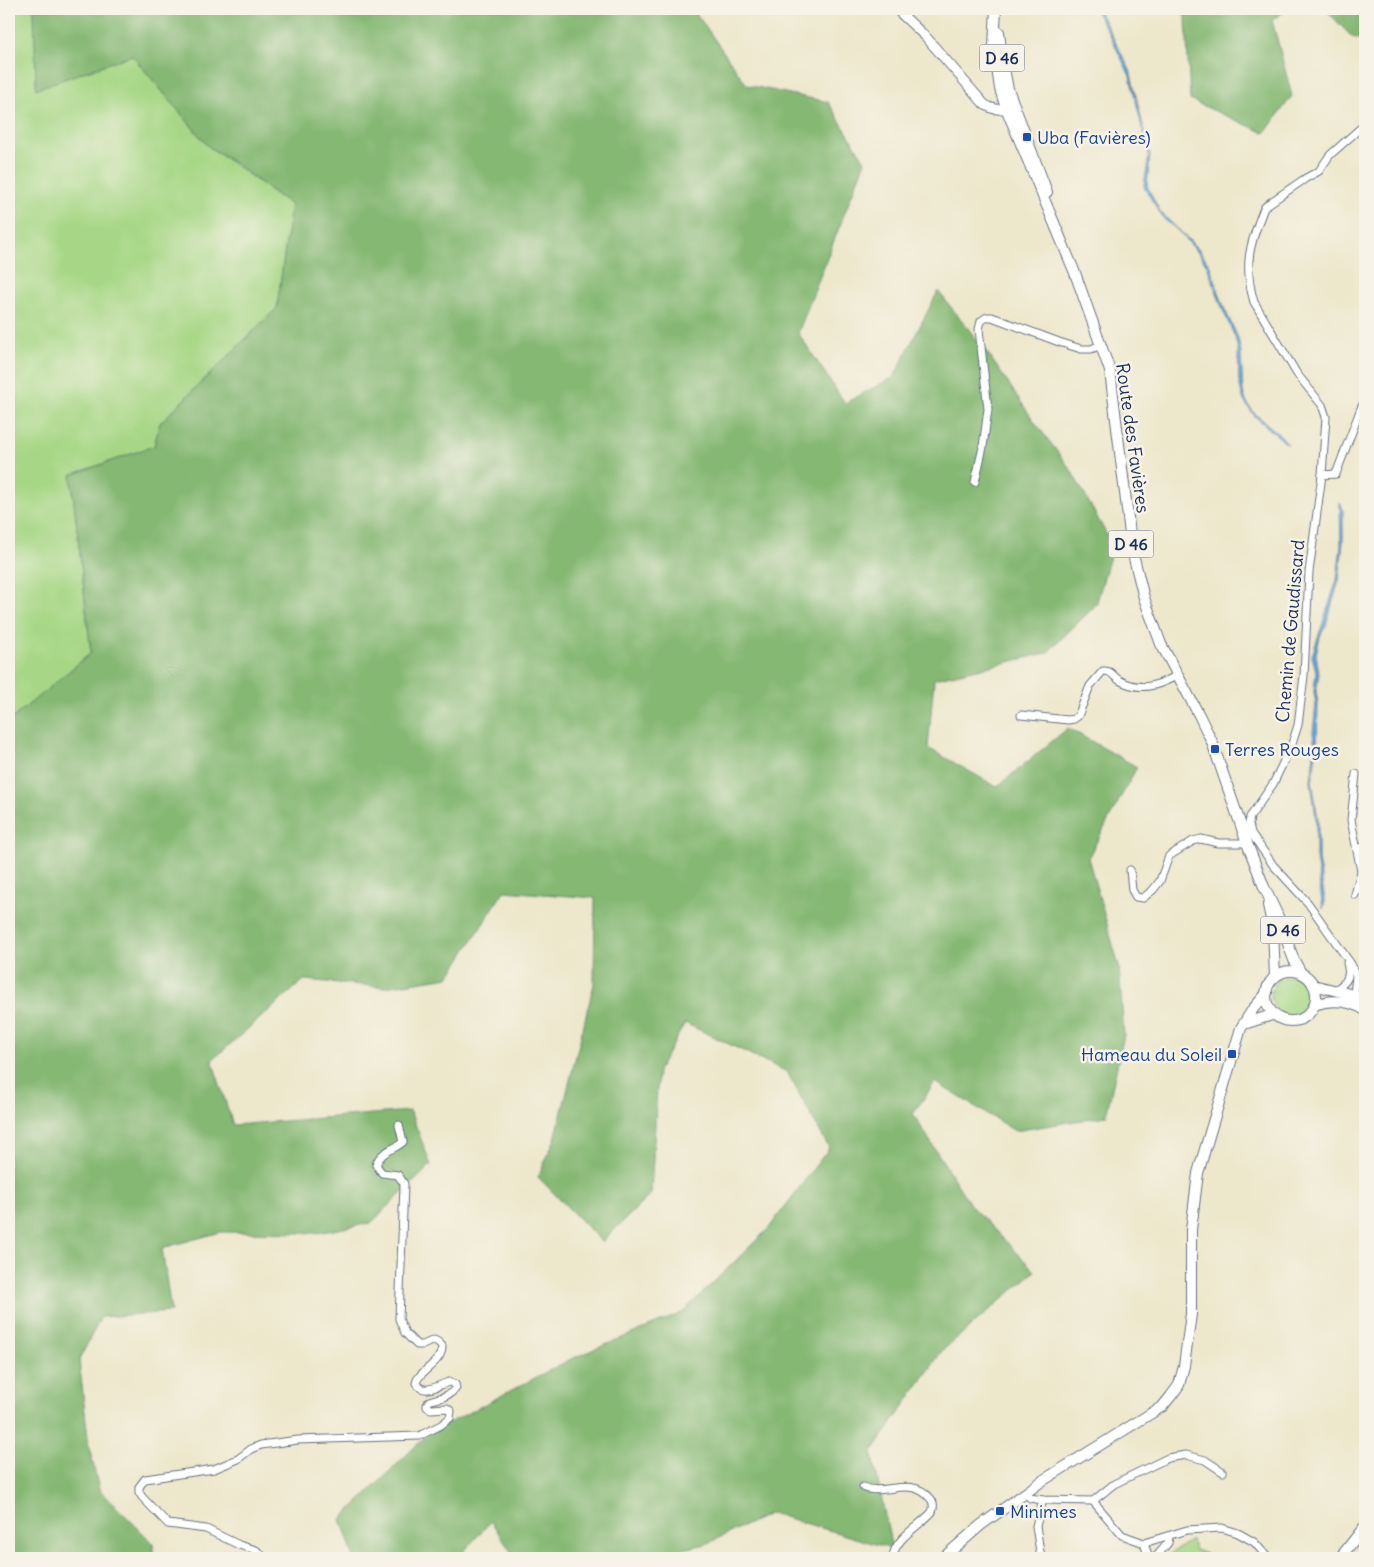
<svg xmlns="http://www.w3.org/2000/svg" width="1374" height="1567" viewBox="0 0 1374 1567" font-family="Delius,sans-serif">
<rect width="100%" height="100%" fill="#f7f3e8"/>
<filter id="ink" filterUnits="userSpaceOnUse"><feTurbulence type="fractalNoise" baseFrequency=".02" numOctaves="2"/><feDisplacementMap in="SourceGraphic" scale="10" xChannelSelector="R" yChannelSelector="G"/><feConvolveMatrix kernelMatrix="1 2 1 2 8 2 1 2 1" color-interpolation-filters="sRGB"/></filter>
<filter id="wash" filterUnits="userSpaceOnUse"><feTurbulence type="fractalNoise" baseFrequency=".0096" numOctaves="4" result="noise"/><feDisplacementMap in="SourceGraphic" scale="20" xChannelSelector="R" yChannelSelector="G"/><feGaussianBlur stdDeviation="1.12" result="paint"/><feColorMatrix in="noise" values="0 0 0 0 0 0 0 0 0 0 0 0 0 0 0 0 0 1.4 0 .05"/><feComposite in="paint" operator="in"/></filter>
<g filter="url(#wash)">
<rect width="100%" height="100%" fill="#ede7cb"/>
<!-- green -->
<g fill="#a7d786" stroke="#618372">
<path d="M9 9H34L37 88 132 55 208 146 291 205 277 308 160 423 154 446 71 475 91 653 9 721Z"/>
<circle cx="1291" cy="996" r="20"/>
<path d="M1191 1540 1195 1550 1218 1558H1167L1173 1552Z"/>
</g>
<!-- forest -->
<g fill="#85b873" stroke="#507468">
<path d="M34 9H693L747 85 828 102 865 161 798 333 845 403 894 377 938 291 986 351 1034 421 1071 470 1113 546 1096 605 1047 653 934 679 928 748 997 787 1068 728 1137 767 1088 858 1119 966 1124 1035 1106 1116 1015 1131 935 1082 913 1114 971 1206 1035 1271 942 1351 872 1452 892 1549 771 1513 706 1544 642 1558H515L491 1521 458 1558H354L341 1519 428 1434 569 1360 682 1313 769 1228 829 1148 787 1072 685 1023 658 1071 651 1194 602 1242 538 1177 555 1139 594 984 595 898 504 891 449 977 385 987 304 980 212 1060 233 1125 410 1111 431 1165 371 1223 317 1233 221 1232 162 1248 171 1312 101 1317 79 1360 89 1446 99 1489 153 1543V1558H9V721L91 653 71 475 154 446 160 423 277 308 291 205 237 165 208 146 132 55 36 89Z"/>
<path d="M1180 9H1288L1272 20 1292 96 1265 133 1190 100 1186 19Z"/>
<path d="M1325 9H1365V41L1352 37Z"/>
</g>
<!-- water -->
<g fill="#67acdd" stroke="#416e9e">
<path d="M1094 9 1099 11 1130 70 1150 156 1147 186 1160 212 1197 248 1209 264 1225 310 1238 338 1241 353 1243 392 1246 401 1253 412 1282 437 1288 445 1255 416 1244 401 1239 383 1238 350 1235 337 1223 310 1207 265 1201 256 1179 231 1164 219 1145 189 1144 185 1149 157 1130 76 1108 31Z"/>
<path d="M1340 503 1343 509V541L1339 580 1326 625 1320 636 1316 654 1319 673 1316 693 1318 702 1317 746 1312 781 1318 820V859L1325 901 1323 909 1316 857V817L1311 781 1315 745 1313 732 1316 704 1314 692 1316 671 1312 656 1337 580 1341 546Z"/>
</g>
</g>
<g filter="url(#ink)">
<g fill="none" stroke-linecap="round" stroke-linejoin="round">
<!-- minor casing -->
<g stroke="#646f84" stroke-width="9">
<g id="minor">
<path d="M1322 475 1336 474 1361 408 1365 401"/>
<path d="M975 482 983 447 988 409 979 329 981 321 987 317H992L1059 342 1081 349H1091L1101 345"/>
<path d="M1021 715 1068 720 1074 719 1078 716 1090 686 1103 671C1111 670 1113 676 1119 680 1140 692 1158 686 1178 675"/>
<path d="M1357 849 1365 846"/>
<path d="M1130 870 1132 890 1136 897 1143 898 1153 890 1160 881 1169 856 1193 841 1201 839 1218 843H1247"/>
<path d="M1355 895 1361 871 1351 820 1356 774"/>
<path d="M1335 990C1347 982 1351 977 1347 963"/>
<path d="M1352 996 1354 995 1356 975 1351 964 1308 903 1273 865 1251 833 1249 824 1250 817 1273 784 1292 744 1298 725 1304 676 1309 572 1322 475 1326 417 1322 405 1297 374 1254 302C1243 265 1250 243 1264 208L1268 204 1306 178 1319 171 1330 155 1365 124"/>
<path d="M863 1487C883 1497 911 1475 930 1498 934 1502 934 1507 932 1512 920 1526 894 1538 893 1558"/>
<path d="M1026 1492 1030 1498 1043 1500 1093 1501 1122 1535 1144 1543 1187 1530 1222 1528 1238 1533 1254 1542 1268 1558"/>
<path d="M1093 1501 1114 1484 1168 1458 1186 1455 1205 1460 1223 1472"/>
<path d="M1144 1543 1149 1558"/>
<path d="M263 1558 260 1553 256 1550 239 1545 206 1529 168 1524 142 1497 139 1492V1487L145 1479 214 1469 238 1459 251 1449 261 1445 298 1440 419 1436 441 1425 450 1418 451 1411 447 1408 431 1409 427 1407V1405L429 1401C439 1398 449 1397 456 1388L455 1384 449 1382C438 1385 424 1396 416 1383 418 1371 443 1363 442 1346L438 1342 434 1340 423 1345H417L405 1333 399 1319 404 1184 398 1175 382 1173 376 1165C380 1151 394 1150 403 1142L399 1125"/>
<path d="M1041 1558 1036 1526 1043 1500"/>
<path d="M1155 1558 1168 1543 1169 1536"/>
</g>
</g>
<!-- tertiary casing -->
<g stroke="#646f84" stroke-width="11">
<path id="tertiary" d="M896 9 926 37 984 104C994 111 1002 110 1012 106"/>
</g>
<!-- secondary casing -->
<g stroke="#646f84" stroke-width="12">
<g id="secondary">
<path d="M1244 1024 1275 1014"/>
<path d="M943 1558 981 1525 1042 1481 1163 1406 1171 1396 1179 1385 1184 1366 1191 1314V1230L1198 1173 1241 1028 1253 1009 1267 993"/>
<path d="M1340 1558 1365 1526"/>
</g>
</g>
<!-- primary casing -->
<g stroke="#646f84" stroke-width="12">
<g id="primary">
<path d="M996 9 994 46 1000 89 1006 108 1075 273 1110 371 1132 550 1144 598 1161 644 1199 715 1212 742 1247 843 1264 887 1277 914 1294 960 1301 973"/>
<path d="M999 32 1002 59 1008 89 1047 192"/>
<path d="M1268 905 1273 929 1275 977"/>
<circle cx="1291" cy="996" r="25"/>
<path d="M1313 985 1354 995 1365 1000"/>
<path d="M1314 1005C1332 999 1349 1000 1365 1010"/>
</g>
</g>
<!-- minor -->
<use href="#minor" stroke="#fff" stroke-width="7"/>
<!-- tertiary -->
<use href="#tertiary" stroke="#fff" stroke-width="9"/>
<!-- secondary -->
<use href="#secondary" stroke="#fff" stroke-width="10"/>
<!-- primary -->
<use href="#primary" stroke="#fff" stroke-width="10"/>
</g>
</g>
<!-- markers -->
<g fill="#1a4fb4" stroke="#f7f3e8" stroke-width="2">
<rect x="1022" y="132" width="10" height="10" rx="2.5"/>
<rect x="1210" y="744" width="10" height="10" rx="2.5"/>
<rect x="1227" y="1049" width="10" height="10" rx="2.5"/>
<rect x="995" y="1506" width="10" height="10" rx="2.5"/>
</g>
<g text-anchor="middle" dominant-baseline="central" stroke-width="5" stroke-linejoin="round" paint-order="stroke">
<!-- shield labels -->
<g fill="#f7f3e8" stroke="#5d6a87" stroke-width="1">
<rect x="979.5" y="44.5" width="45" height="27" rx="4"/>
<rect x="1108.5" y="530.5" width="45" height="27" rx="4"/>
<rect x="1260.5" y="916.5" width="45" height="27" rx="4"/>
</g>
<g font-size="16" font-weight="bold" fill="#1b2f5e">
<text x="1002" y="58">D 46</text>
<text x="1131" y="544">D 46</text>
<text x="1283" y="930">D 46</text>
</g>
<!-- transit labels -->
<g font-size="18" fill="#164399" stroke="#f7f3e8" text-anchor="start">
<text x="1037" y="137">Uba (Favières)</text>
<text x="1225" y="749">Terres Rouges</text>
<text x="1222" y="1054" text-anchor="end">Hameau du Soleil</text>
<text x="1010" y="1511">Minimes</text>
</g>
<!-- street labels -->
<g font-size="18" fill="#1b2f5e" stroke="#f7f3e8">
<text transform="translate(1133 438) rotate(82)">Route des Favières</text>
<text transform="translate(1290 631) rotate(-85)">Chemin de Gaudissard</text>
</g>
</g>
<!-- margin -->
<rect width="1374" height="1567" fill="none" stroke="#f7f3e8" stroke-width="30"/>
</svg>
